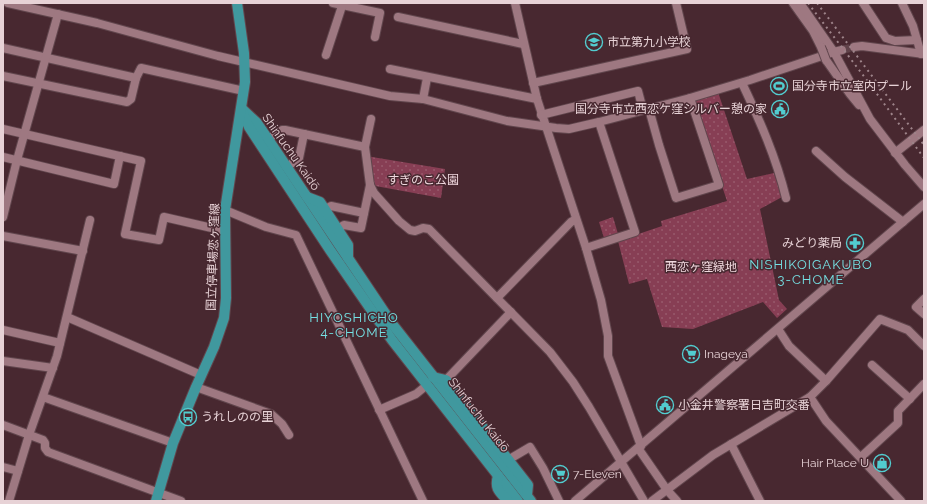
<svg xmlns="http://www.w3.org/2000/svg" width="927" height="504" viewBox="0 0 927 504" font-family="Raleway,'Noto Sans JP',sans-serif">
<defs>
<pattern id="park-dots" width="8" height="8" patternUnits="userSpaceOnUse"><rect width="8" height="8" fill="#873e54"/><path d="M2 2h.1M6 6h.1" fill="none" stroke="#98596c" stroke-width="1.8" stroke-linecap="round"/></pattern>
</defs>
<rect width="100%" height="100%" fill="#482830"/>
<!-- park -->
<g fill="url(#park-dots)">
<path d="M718 92 747 179 774 173 782 197 760 209 779 300 787 309 777 318 763 302 693 329 662 327 647 279 629 284 618 241 662 226 661 221 727 201 694 102 698 99Z"/>
<path d="M366 156 445 169 441 198 370 185Z"/>
<path d="M613 217 618 234 604 238 599 222Z"/>
</g>
<g fill="none" stroke-linecap="round" stroke-linejoin="round">
<!-- minor-tunnel -->
<path stroke="#604249" stroke-width="8" stroke-dasharray="8 4" stroke-linecap="butt" d="M842 50 854 47"/>
<!-- minor casing -->
<g stroke="#61464d" stroke-width="10">
<g id="minor">
<path d="M8 3 97 23 218 56 390 96 423 99 507 121 556 128 569 129 599 122 690 98 750 80 834 52 842 50"/>
<path d="M333 3 380 13 375 37"/>
<path d="M515 3 537 99 586 248 601 300 608 336V356L641 446"/>
<path d="M793 3 813 31 821 47"/>
<path d="M800 3 834 52 870 119 905 165 924 187"/>
<path d="M863 3 886 38 895 41 917 40"/>
<path d="M902 3 913 26 921 54"/>
<path d="M398 17 523 44"/>
<path d="M854 47 862 46 924 54"/>
<path d="M3 48 136 78"/>
<path d="M326 55 343 3"/>
<path d="M826 60 850 94 859 105"/>
<path d="M390 69 537 99"/>
<path d="M3 76 127 102 131 99 136 78 141 68 244 91"/>
<path d="M533 83 687 49 676 3"/>
<path d="M742 83C760 121 776 157 786 198"/>
<path d="M423 99 427 78"/>
<path d="M649 109 659 145 676 198 719 185 690 98"/>
<path d="M541 115 638 91 643 110"/>
<path d="M371 119 365 147 370 185 374 193 399 221 410 230 415 231 423 228 429 229 550 352 573 382 589 407 644 501"/>
<path d="M3 129 141 161 125 234 159 240 164 217 225 231"/>
<path d="M268 139 282 130H285L365 147"/>
<path d="M816 151 845 177 903 222"/>
<path d="M895 153 924 130"/>
<path d="M3 157 114 184 120 156"/>
<path d="M287 167 299 158 304 134"/>
<path d="M225 210 266 227 296 235 423 501"/>
<path d="M324 210 331 206 364 213"/>
<path d="M3 217 17 160 58 14"/>
<path d="M337 229 344 225 361 228 370 185"/>
<path d="M3 236 83 251"/>
<path d="M586 248 635 232 599 122"/>
<path d="M497 298 571 222 576 219"/>
<path d="M924 299 916 307 924 314"/>
<path d="M67 317 201 375"/>
<path d="M778 329 789 346 826 381"/>
<path d="M3 330 60 343"/>
<path d="M3 361 53 368"/>
<path d="M872 365 910 399"/>
<path d="M446 380 511 312"/>
<path d="M196 387 271 414 282 424 289 435"/>
<path d="M43 397 173 443"/>
<path d="M810 397 826 421 901 501"/>
<path d="M379 410 416 394 427 385"/>
<path d="M3 425 43 440 45 443V448L48 452 181 501"/>
<path d="M731 444 760 501"/>
<path d="M638 448 667 490 677 501"/>
<path d="M861 457 898 423V411L924 384"/>
<path d="M508 460 530 447 543 468 559 501"/>
<path d="M3 467 18 471"/>
<path d="M9 501 29 435 57 356 90 220"/>
<path d="M575 501 924 204"/>
<path d="M652 501 713 455 810 397 826 381 880 319 908 330 924 346"/>
</g>
</g>
<!-- major casing -->
<g stroke="#61464d" stroke-width="12">
<g id="major">
<path d="M242 109 257 123 268 139 393 325 531 501"/>
<path d="M243 113 249 127 330 250 392 340 518 501"/>
<path d="M307 197 320 202 348 245V258"/>
<path d="M433 377 446 380 528 485 527 495"/>
<path d="M498 476C494 489 500 492 508 501"/>
<path d="M156 501 173 443 196 387 214 347 224 318 226 298 225 210 245 82 244 53 237 3"/>
</g>
</g>
<!-- minor -->
<use href="#minor" stroke="#9e7881" stroke-width="8"/>
<!-- major -->
<use href="#major" stroke="#40989e" stroke-width="10"/>
<!-- rail -->
<g stroke="#9e848a" stroke-width="2" stroke-dasharray="2 4" stroke-linecap="butt">
<path d="M808 3 866 79 924 158"/>
<path d="M817 3 924 145"/>
</g>
<!-- minor-bridge casing -->
<g stroke="#61464d" stroke-width="10" stroke-linecap="butt">
<path id="minor-bridge" d="M821 47 826 60"/>
</g>
<!-- minor-bridge -->
<use href="#minor-bridge" stroke="#9e7881" stroke-width="8"/>
</g>
<!-- icons -->
<defs>
<g id="school-ring" transform="scale(0.9)"><circle r="9.5" fill="#482830" stroke="#52cdd0" stroke-width="1.5"/><path d="M0-5L7-2L0 1L-7-2ZM-4 1L0 2.5L4 1V4Q0 6-4 4Z" fill="#52cdd0"/></g>
<g id="stadium-ring" transform="scale(0.9)"><circle r="9.5" fill="#482830" stroke="#52cdd0" stroke-width="1.5"/><path d="M0-5a6.5 5 0 1 0 0 10a6.5 5 0 1 0 0-10ZM-3.5-1.8h7v3.6h-7Z" fill="#52cdd0"/></g>
<g id="civic-ring" transform="scale(0.9)"><circle r="9.5" fill="#482830" stroke="#52cdd0" stroke-width="1.5"/><path d="M-.6-6.5H3V-4.5H.6V-3L4-1V1h2V6H-6V1h2V-1L-.6-3ZM-1.2 2.5V6h2.4V2.5Z" fill="#52cdd0"/></g>
<g id="pharmacy-ring" transform="scale(0.9)"><circle r="9.5" fill="#482830" stroke="#52cdd0" stroke-width="1.5"/><path d="M-2-6h4v4h4v4h-4v4h-4v-4h-4v-4h4Z" fill="#52cdd0"/></g>
<g id="supermarket-ring" transform="scale(0.9)"><circle r="9.5" fill="#482830" stroke="#52cdd0" stroke-width="1.5"/><path d="M-6-5.5h2.5l.6 2H6L4.5 2H-2.5L-4.4-4H-6ZM-1.5 3.2a1.3 1.3 0 1 0 .1 0ZM3 3.2a1.3 1.3 0 1 0 .1 0Z" fill="#52cdd0"/></g>
<g id="bus-ring" transform="scale(0.9)"><circle r="9.5" fill="#482830" stroke="#52cdd0" stroke-width="1.5"/><path d="M-5-6H5V4H4V6H2V4H-2V6H-4V4H-5ZM-3.5-4V0h7V-4ZM-3.5 1.2v1.5H-2V1.2ZM2 1.2v1.5H3.5V1.2Z" fill="#52cdd0"/></g>
<g id="shop-ring" transform="scale(0.9)"><circle r="9.5" fill="#482830" stroke="#52cdd0" stroke-width="1.5"/><path d="M-5-2.5h2.3a2.7 3.5 0 0 1 5.4 0H5L5.5 6h-11ZM-1.5-2.5h3a1.5 2.3 0 0 0-3 0Z" fill="#52cdd0"/></g>
</defs>
<g fill-rule="evenodd">
<use href="#school-ring" x="594" y="42"/>
<use href="#stadium-ring" x="779" y="86"/>
<use href="#civic-ring" x="780" y="109"/>
<use href="#pharmacy-ring" x="855" y="243"/>
<use href="#supermarket-ring" x="691" y="354"/>
<use href="#civic-ring" x="665" y="405"/>
<use href="#bus-ring" x="188" y="417"/>
<use href="#shop-ring" x="882" y="463"/>
<use href="#supermarket-ring" x="560" y="474"/>
</g>
<g text-anchor="middle" dominant-baseline="central" stroke-width="3" stroke-linejoin="round" paint-order="stroke">
<!-- poi labels -->
<g font-size="12" fill="#e7d2d6" stroke="#482830" text-anchor="start">
<text x="607" y="42">市立第九小学校</text>
<text x="792" y="86">国分寺市立室内プール</text>
<text x="767" y="109" text-anchor="end">国分寺市立西恋ケ窪シルバー憩の家</text>
<text x="842" y="243" text-anchor="end">みどり薬局</text>
<text x="704" y="354">Inageya</text>
<text x="678" y="405">小金井警察署日吉町交番</text>
<text x="201" y="417">うれしのの里</text>
<text x="869" y="463" text-anchor="end">Hair Place U</text>
<text x="573" y="474">7-Eleven</text>
</g>
<!-- street labels -->
<g font-size="12" fill="#e7d2d6" stroke="#482830">
<text transform="translate(291 152) rotate(55)">Shinfuchu Kaidō</text>
<text transform="translate(213 257) rotate(-88)">国立停車場恋ヶ窪線</text>
<text transform="translate(479 415) rotate(52)">Shinfuchu Kaidō</text>
</g>
<!-- park labels -->
<g font-size="12" fill="#f0d8de" stroke="#482830">
<text x="423" y="180">すぎのこ公園</text>
<text x="701" y="267">西恋ヶ窪緑地</text>
</g>
<!-- neighbourhood labels -->
<g font-size="13" letter-spacing="1" fill="#75e1e4" stroke="#482830">
<text x="811" y="264">NISHIKOIGAKUBO<tspan x="811" dy="15">3-CHOME</tspan></text>
<text x="354" y="317">HIYOSHICHO<tspan x="354" dy="15">4-CHOME</tspan></text>
</g>
</g>
<!-- border -->
<rect width="927" height="504" fill="none" stroke="#e7d2d6" stroke-width="8"/>
</svg>
